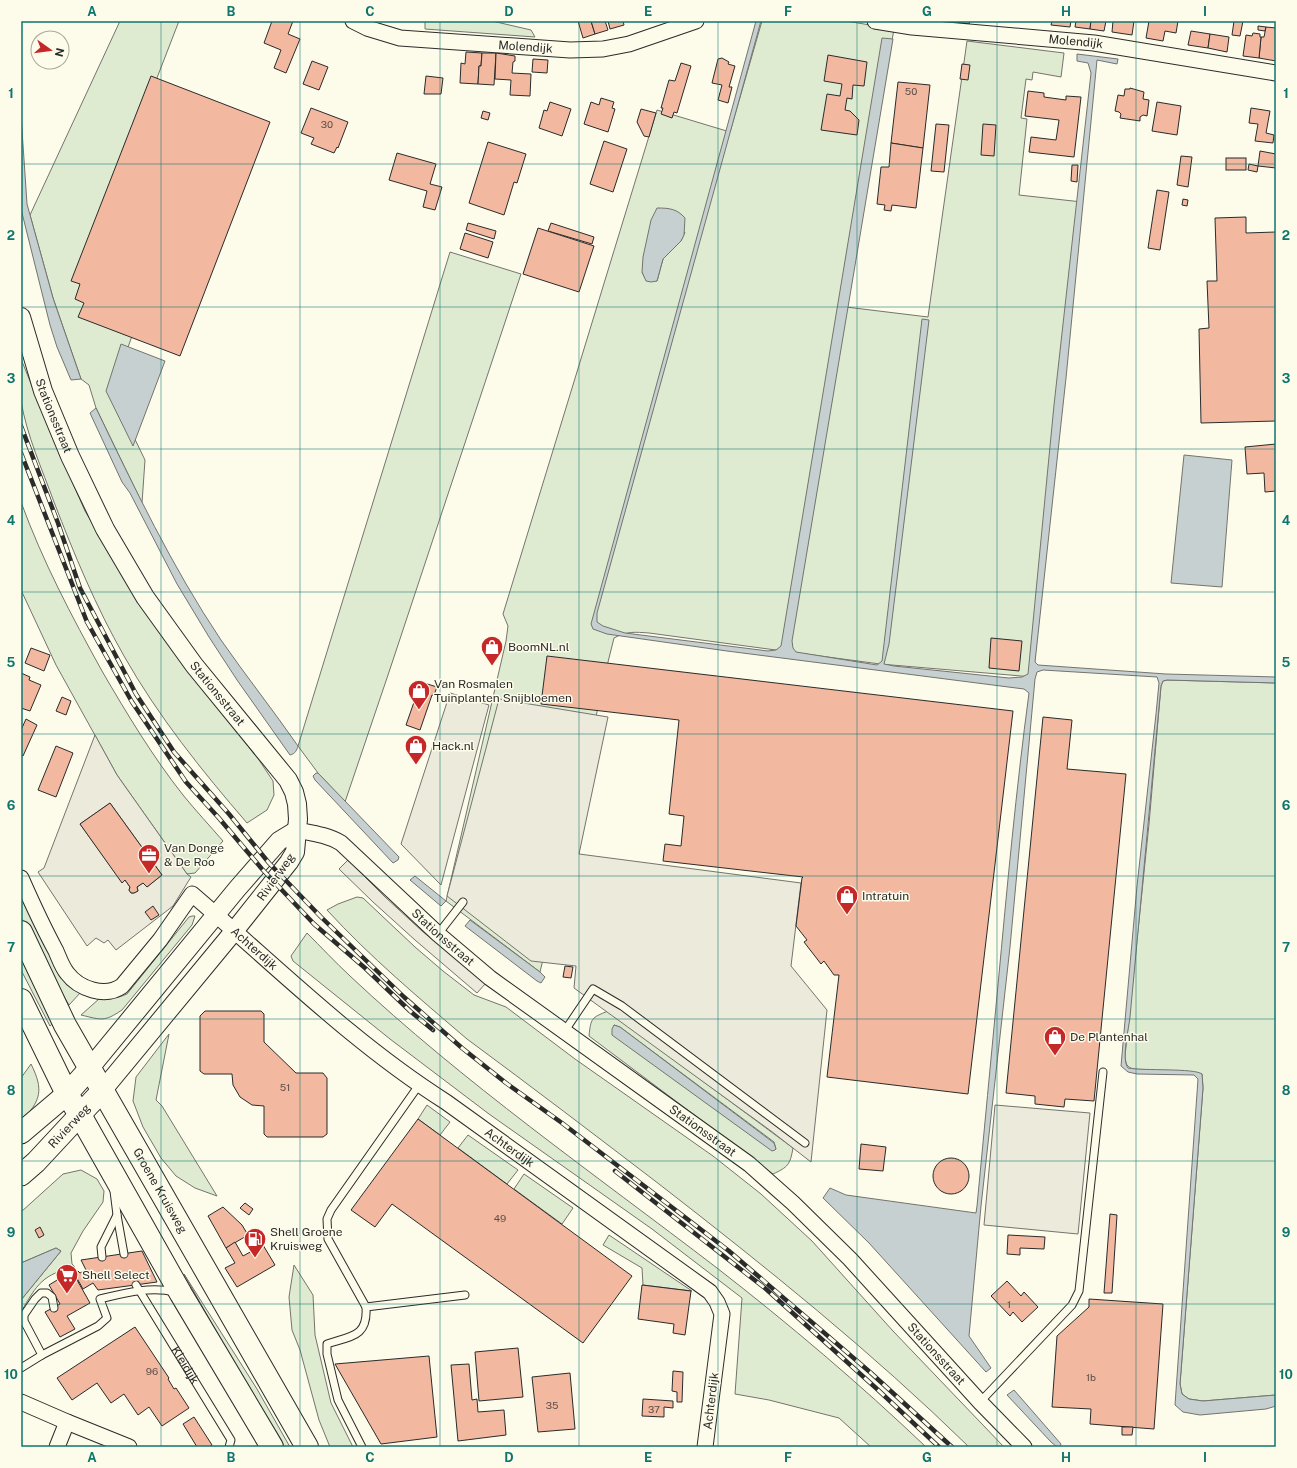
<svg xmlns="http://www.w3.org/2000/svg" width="1297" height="1468" viewBox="0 0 1297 1468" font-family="'Public Sans',sans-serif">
<rect width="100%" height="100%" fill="#fdfbea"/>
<!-- green -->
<g fill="#deebd1" stroke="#74746e" fill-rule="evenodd">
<path d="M120 21H179L78 282 132 336 112 392 145 460 142 503 96 408 89 385 81 379 53 298 30 215Z"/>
<path d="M425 21H492L531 30 535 37 425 29Z"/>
<path d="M762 21H846L894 29 846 307 928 317 967 41 1064 53 1061 77 1033 72 1032 80 1026 79 1021 118 1027 119 1019 195 1082 202 1033 677 880 664 649 633C635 632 627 631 614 638L604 678 565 867 540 972 446 901 506 641 508 626 503 614 657 110 730 132ZM685 232 681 241 663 259 657 281 645 278 642 272Z"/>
<path d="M450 252 521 274 389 672 345 802 318 773 298 746Z"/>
<path d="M21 359 54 440 85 511 103 541 218 707 259 760 273 781 274 795 267 810 247 823C202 771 158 716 124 656 96 607 74 554 54 502 42 469 27 436 21 401 19 388 21 373 21 359Z"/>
<path d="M21 502C43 562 71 615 102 671 127 714 153 757 183 795 196 811 210 826 223 841L195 873 187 874 117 775 56 665 21 590Z"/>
<path d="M1167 680 1276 683V1395L1203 1401 1189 1399 1182 1394 1180 1384 1203 1088 1202 1074 1134 1069C1126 1067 1126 1064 1125 1056L1149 824 1161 686 1163 681Z"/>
<path d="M21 894 61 977 72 987 81 992 69 1005 43 961 21 917Z"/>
<path d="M357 897 363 898 415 947 443 971 474 995 506 1007 575 1059 713 1156 761 1194 812 1241 893 1331 1004 1447H969C872 1352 766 1267 659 1184 595 1135 532 1087 467 1039 419 998 370 957 327 910L338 904Z"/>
<path d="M192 916H195L192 925 122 1010C104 1022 102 1020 81 1015L100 998 119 997 127 994 189 917Z"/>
<path d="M307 933C321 947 335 962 350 976 464 1083 593 1173 717 1268 789 1324 860 1384 926 1447H871L839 1418 769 1400 735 1394 742 1298 652 1229 489 1114 390 1039 293 961 291 956Z"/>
<path d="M21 957 56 1021 50 1026 21 970Z"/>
<path d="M608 1011 793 1148C790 1165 788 1167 773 1174L589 1036C591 1018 591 1018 608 1011ZM614 1025 620 1027 774 1142 776 1149Z"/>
<path d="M169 1034 156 1100 162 1106 217 1196 195 1188 176 1176 161 1158 143 1127 133 1101 136 1077Z"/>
<path d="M31 1064C44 1090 41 1101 21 1121V1078Z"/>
<path d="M427 1105 450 1122 440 1135 418 1119Z"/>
<path d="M468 1135 518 1170 507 1184 458 1148Z"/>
<path d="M81 1170 97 1179 104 1191 103 1202 83 1231 71 1253 72 1264 75 1267C43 1274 37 1284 21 1312V1300L61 1251 56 1248 21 1263V1212L63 1174Z"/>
<path d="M524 1174 573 1208 562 1224 514 1189Z"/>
<path d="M609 1235 692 1291 643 1285 642 1268 603 1245Z"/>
<path d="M294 1265 313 1295 315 1335 331 1403 353 1447H330L319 1420 300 1350 292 1330 289 1297Z"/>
<path d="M184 1274 257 1389 290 1447H281Z"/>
</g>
<!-- parking -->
<g fill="#eceadb" stroke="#74746e" fill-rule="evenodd">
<path d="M450 693 489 705 441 885 401 844Z"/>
<path d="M499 699 608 717 579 854 801 883 791 966 827 1010 811 1162 771 1131 574 988 576 966 531 961 447 896Z"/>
<path d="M95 735 117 775 187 874 191 877 173 906 116 950 108 940 104 943 96 938 87 946 38 872 44 868ZM110 803 162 875 147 887 143 883 137 887 138 891 134 893H131L129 890 130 887 125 880 122 882 80 824Z"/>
<path d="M348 860 385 897 422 931 486 983 477 993 415 940 373 902 339 869Z"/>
<path d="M995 1105 1090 1113 1078 1234 984 1225Z"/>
</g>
<!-- water -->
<g fill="#c7d0d0" stroke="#74746e">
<path d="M756 21H761L597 613V622L603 626 625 633 768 651 776 650 781 646 882 38 893 39 792 641 793 648 796 652 877 665 882 661 922 319 929 320 889 644 884 664 894 666 1009 678 1022 677 1028 674 1054 405 1091 73 1088 63 1077 61V54L1118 59 1117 64 1097 60 1066 378 1035 662 1038 665 1166 674 1276 677V683L1167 680 1163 681 1161 686 1130 1017C1129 1028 1121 1059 1128 1068 1144 1071 1194 1068 1202 1074L1203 1088 1180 1384 1182 1394 1189 1399 1203 1401 1276 1395V1406L1266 1409 1200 1415 1183 1412 1175 1405 1198 1079 1194 1075 1137 1074 1128 1072 1121 1066 1137 886 1156 714 1159 683 1157 677 1043 670 1037 672 1035 679 1010 947 981 1206 969 1336 991 1368 986 1372 869 1243 823 1198 830 1188 846 1195 976 1213 977 1206C984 1132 991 1059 998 985 1007 888 1016 790 1029 693L1024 689 727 651 607 634 593 629 591 624Z"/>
<path d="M21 115 27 204 53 298 81 379 71 380 57 347 50 325 21 209Z"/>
<path d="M657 208C670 208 677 209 685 218L684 235 681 241 663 259 657 281 651 282 646 281 642 272 643 257 651 220Z"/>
<path d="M121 344 165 361 133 446 106 391Z"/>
<path d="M96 408C134 487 172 567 221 640 246 676 273 710 298 746 297 750 295 754 290 755L237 680 209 637 177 584 130 493 122 482 90 413Z"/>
<path d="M1184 455 1232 460 1222 587 1171 583Z"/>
<path d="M316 773H318L399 857 398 860 393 863 315 780 313 776Z"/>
<path d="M415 876 446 901 441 906 410 880Z"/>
<path d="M470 920 540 972 545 977 541 983 537 981 465 926Z"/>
<path d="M614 1025 620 1027 774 1143 776 1149 775 1150 772 1151 612 1035V1029Z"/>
<path d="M56 1248 61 1251 21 1300V1263Z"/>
<path d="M1014 1390 1061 1444 1060 1447H1057L1051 1442 1007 1395Z"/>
</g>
<!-- building -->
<g fill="#f2b8a0" stroke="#2b2b2b">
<path d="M272 21H293L288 34 300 39 286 73 274 68 281 50 264 43Z"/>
<path d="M578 21H591L595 34 583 38Z"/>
<path d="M591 21H605L608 30 595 34Z"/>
<path d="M608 21H623L624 25 610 29Z"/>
<path d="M949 21H970L969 24Z"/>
<path d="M1052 21H1071L1070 27 1051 25Z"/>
<path d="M1076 21H1091L1090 29 1075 27Z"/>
<path d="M1091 21H1106L1104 31 1090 29Z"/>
<path d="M1113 21H1134L1132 35 1112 32Z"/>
<path d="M1149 21H1178L1176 33 1165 31 1163 41 1146 38Z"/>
<path d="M1234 21H1243L1240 36 1232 35Z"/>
<path d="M1258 26 1266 27 1265 31 1258 30Z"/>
<path d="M1266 27 1276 28V61L1259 58 1261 37H1264Z"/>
<path d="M1191 31 1210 34 1208 48 1188 45Z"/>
<path d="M1253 33 1260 34V37H1261L1259 58 1243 56 1246 35 1252 36Z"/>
<path d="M1210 34 1229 37 1227 52 1208 48Z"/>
<path d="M466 52 482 53 481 66H479L478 84 460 83 461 63 465 64Z"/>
<path d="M482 53H496L494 85 478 84 479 66H481Z"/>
<path d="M496 53 515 56V61L513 62 512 73 531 74 530 96 510 95 511 80 495 79Z"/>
<path d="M828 55 867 62 864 86 853 85 852 99 847 98 845 110 850 111 859 120 857 135 821 130 827 94 840 96 842 84 824 81Z"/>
<path d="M722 58 729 62 728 64 735 66 729 87H732L728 103 718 100 722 85 712 83 718 59Z"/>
<path d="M533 59 548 60 547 73 532 72Z"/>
<path d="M312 61 328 67 319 90 303 84Z"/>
<path d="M681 63 691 66 677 113 674 112 672 118 661 114 663 108H661L669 80 675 81Z"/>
<path d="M962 64 970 65 968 80 960 79Z"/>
<path d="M151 76 270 122 180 356 78 317 84 303 75 299 80 284 71 281Z"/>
<path d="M426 76 443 78 441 94H424Z"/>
<path d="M898 82 930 85 923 148 891 143Z"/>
<path d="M1130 88 1144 92 1143 99 1149 100 1147 116 1143 115 1140 117V121L1120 118 1121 114 1119 112 1115 111 1118 95 1124 96 1125 89H1130Z"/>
<path d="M1028 91 1044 93V97L1066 100V96L1081 97 1074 157 1029 152 1031 137 1056 140 1059 120 1025 116Z"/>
<path d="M601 98 614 102 612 108 615 109 608 132 584 124 591 102 599 105Z"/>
<path d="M550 102 571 109 562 136 539 128 544 110 547 111Z"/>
<path d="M1157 102 1181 106 1177 135 1152 131Z"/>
<path d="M311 108 348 122 338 148 337 147 334 153 311 144 314 138 301 133Z"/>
<path d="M1251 108 1270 111 1266 133 1274 135 1273 143 1255 141 1258 124 1249 123Z"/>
<path d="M641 109 656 113 649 137 644 136 637 122Z"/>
<path d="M483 111 490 113 488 120 481 118Z"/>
<path d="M936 124 949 125 944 172 931 171Z"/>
<path d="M983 124 996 125 994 156 981 155Z"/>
<path d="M604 141 627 149 613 192 590 184Z"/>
<path d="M488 142 526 154 517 183 514 182 504 215 469 203Z"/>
<path d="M891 143 923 148 916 208 892 205 891 211 884 210 885 205 877 204 881 167H889Z"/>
<path d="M1260 151 1276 154V168L1258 166 1257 172 1248 170 1249 164 1258 166Z"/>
<path d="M397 153 436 164 430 184 442 187 435 210 423 207 427 191 389 180Z"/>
<path d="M1181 156 1192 157 1188 187 1177 185Z"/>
<rect x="1226" y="158" width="20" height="12"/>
<path d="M1072 165H1078L1077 182 1071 181Z"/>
<path d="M1157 190 1169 192 1160 250 1148 248Z"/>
<path d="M1183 199 1188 200 1187 206 1182 205Z"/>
<path d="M1246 217V233L1276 232V421L1201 423 1199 329 1209 328 1207 281H1217L1215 218Z"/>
<path d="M468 223 496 231 494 239 466 230Z"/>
<path d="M551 223 594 237 592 244 548 231Z"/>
<path d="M538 228 594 246 579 292 523 274Z"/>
<path d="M465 233 493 242 488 258 460 249Z"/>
<path d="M1276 444V491L1265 492 1264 473 1247 474 1245 447Z"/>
<path d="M991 638 1022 641 1019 671 989 668Z"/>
<path d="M31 648 50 655 44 671 25 663Z"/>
<path d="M547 656 1013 711 968 1094 827 1077 839 975H834L824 961 821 964 804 942 807 940 796 926 802 878 803 877 663 861 665 844 681 846 684 816 669 814 679 720 541 704Z"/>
<path d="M21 673 30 677 29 680 41 685 30 711 21 708Z"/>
<path d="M421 682 437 687 434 695H432L420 730 406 725Z"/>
<path d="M62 697 71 701 66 715 56 711Z"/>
<path d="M1043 717 1072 720 1067 769 1126 774 1094 1101 1065 1099 1064 1107 1035 1104V1096L1006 1093Z"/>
<path d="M26 719 37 725 23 756 21 755V730Z"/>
<path d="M56 746 73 753 56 797 38 790Z"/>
<path d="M110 803 162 875 147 887 143 883 137 887 138 891 134 893H131L129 890 130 887 125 880 122 883 80 824Z"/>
<path d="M153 906 159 915 151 920 145 912Z"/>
<path d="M565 966 573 967 571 978 563 977Z"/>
<path d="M205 1011H261L264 1014V1042L296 1073H323L327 1078V1134L323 1137H267L264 1134V1106L252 1105 240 1097 233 1085 232 1074H204L200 1071V1016Z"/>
<path d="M418 1119 632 1276 583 1343 392 1204 375 1227 351 1210Z"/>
<path d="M861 1144 886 1147 883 1171 859 1169Z"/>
<circle cx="951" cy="1176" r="18"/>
<path d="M245 1203 253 1209 249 1215 240 1208Z"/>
<path d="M223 1207 242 1225 248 1235 226 1248 208 1216Z"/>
<path d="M1110 1214 1117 1215 1112 1293H1104Z"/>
<path d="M40 1227 44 1235 39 1238 35 1230Z"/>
<path d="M1008 1235 1045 1237 1044 1249 1020 1248V1255L1007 1254Z"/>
<path d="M235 1242 243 1256 263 1245 275 1265 237 1287 225 1268 235 1263 226 1248Z"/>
<path d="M142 1251 157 1282 98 1290 93 1283 83 1289 74 1273 78 1271 80 1273 86 1270 81 1260Z"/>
<path d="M72 1271 90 1303 67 1316 75 1329 60 1337 45 1312 60 1304 49 1285Z"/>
<path d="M1007 1281 1021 1296 1024 1292 1038 1307 1022 1322 1013 1312 1010 1316 991 1296Z"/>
<path d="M642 1285 691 1291 685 1335 673 1333 674 1324 638 1319Z"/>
<path d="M1089 1299 1163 1304 1154 1429 1090 1424 1091 1409 1052 1407 1057 1336 1089 1307Z"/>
<path d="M135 1327 169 1378 168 1379 174 1389 176 1388 189 1408 162 1426 149 1407 138 1415 124 1394 111 1403 97 1383 72 1400 57 1378Z"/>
<path d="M518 1348 523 1397 479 1401 475 1352Z"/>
<path d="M429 1356 437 1437 381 1444 335 1364Z"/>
<path d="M469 1364 472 1400 477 1399 478 1412 504 1410 506 1435 458 1441 451 1365Z"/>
<path d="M673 1371 683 1372 682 1402H677V1392L672 1391Z"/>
<path d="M570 1373 575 1429 538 1432 532 1377Z"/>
<path d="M643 1399 673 1401V1408L664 1407V1417L642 1416Z"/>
<path d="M194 1417 212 1445 209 1447H197L183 1424Z"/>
<path d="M1122 1427H1133L1132 1435H1122Z"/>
</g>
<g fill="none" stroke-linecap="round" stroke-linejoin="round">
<!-- service casing -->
<g stroke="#2b2b2b" stroke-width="9">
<g id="service">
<path d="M438 934 463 902"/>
<path d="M564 1032 593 989 622 1006 805 1143"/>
<path d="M114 1191 117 1215 124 1254"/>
<path d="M102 1257 101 1247 117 1215"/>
<path id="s1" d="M136 1285 231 1440 229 1447"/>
<path d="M366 1307 465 1295"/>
<path d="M42 1355 24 1321V1315L35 1299 41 1293H47L52 1297 54 1308"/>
<path d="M21 1368 42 1355 98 1326 107 1318 100 1299C125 1293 150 1286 175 1292"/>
<path d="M980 1402 1072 1305 1079 1291 1103 1072"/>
<path d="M362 1447 338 1400 327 1354V1344C351 1336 368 1337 366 1307L328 1239 327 1219 331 1210 419 1085"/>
</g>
</g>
<!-- minor casing -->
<g stroke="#2b2b2b" stroke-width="17">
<g id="minor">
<path id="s2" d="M353 21 367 28 400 38 570 50 603 49 629 44 696 21"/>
<path id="s3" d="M875 21 912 27 1094 43 1276 73"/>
<path id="s4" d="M297 830C312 833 328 835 341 843L438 934 490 978 749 1164 793 1203 850 1259 980 1402 1024 1447"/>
<path id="s5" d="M21 878C32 903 43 927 56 951 59 958 62 967 67 973 79 989 105 998 122 986L160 940 192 894C275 965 353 1043 446 1102L710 1292 717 1302 722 1314 705 1447"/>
<path d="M21 1402 67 1422 129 1447"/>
<path d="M57 1447 67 1422"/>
</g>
</g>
<!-- tertiary casing -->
<g stroke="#2b2b2b" stroke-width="20">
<g id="tertiary">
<path id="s6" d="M21 317 43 391 70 456 105 529 145 597 194 665 288 780 294 792 297 804 298 819 295 852 289 862 235 930 102 1091"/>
<path d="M90 1068 237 889 279 841 297 830"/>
</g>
</g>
<!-- secondary casing -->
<g stroke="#2b2b2b" stroke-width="23">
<g id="secondary">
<path d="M21 1133 67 1094 90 1068"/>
<path id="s7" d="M21 1175 36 1162 102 1091"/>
</g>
</g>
<!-- primary casing -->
<g stroke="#2b2b2b" stroke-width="24">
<g id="primary">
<path id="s8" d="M21 932 65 1025 307 1447"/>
<path d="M21 1000 67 1094 80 1115 181 1294 272 1447"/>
</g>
</g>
<!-- service -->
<use href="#service" stroke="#fdfbea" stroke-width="7"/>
<!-- minor -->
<use href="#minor" stroke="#fdfbea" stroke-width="15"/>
<!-- tertiary -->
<use href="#tertiary" stroke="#fdfbea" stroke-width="18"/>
<!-- secondary -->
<use href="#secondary" stroke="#fdfbea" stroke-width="21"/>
<!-- primary -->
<use href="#primary" stroke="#fdfbea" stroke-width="22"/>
<!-- rail casing -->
<g stroke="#2b2b2b" stroke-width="4.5">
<g id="rail">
<path d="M21 426 58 523 80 588 136 694 174 752 229 814 269 863 321 917 404 997 462 1048 506 1083 562 1123 729 1251 871 1373 952 1447"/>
<path d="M21 453 87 622 132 702 186 782 218 817 262 869 314 924 365 968 410 1011 433 1030"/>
<path d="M615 1171 766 1289 877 1389 939 1447"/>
</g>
</g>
<!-- rail -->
<use href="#rail" stroke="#fdfbea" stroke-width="3" stroke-dasharray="9" stroke-linecap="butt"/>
</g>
<!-- grid -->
<path fill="none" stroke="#0f766e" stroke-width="1" stroke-opacity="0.55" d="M161 21V1447M300 21V1447M440 21V1447M579 21V1447M718 21V1447M857 21V1447M997 21V1447M1136 21V1447M21 164H1276M21 307H1276M21 449H1276M21 592H1276M21 734H1276M21 876H1276M21 1019H1276M21 1161H1276M21 1304H1276"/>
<!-- icons -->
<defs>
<g id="shop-pin" transform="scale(1.15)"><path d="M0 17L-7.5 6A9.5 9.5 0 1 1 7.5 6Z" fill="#c62828" stroke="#fdfbea"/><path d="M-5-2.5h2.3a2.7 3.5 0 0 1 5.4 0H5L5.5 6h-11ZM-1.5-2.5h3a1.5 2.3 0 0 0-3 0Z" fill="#fff"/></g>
<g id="office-pin" transform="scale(1.15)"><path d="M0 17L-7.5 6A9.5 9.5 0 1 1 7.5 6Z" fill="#c62828" stroke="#fdfbea"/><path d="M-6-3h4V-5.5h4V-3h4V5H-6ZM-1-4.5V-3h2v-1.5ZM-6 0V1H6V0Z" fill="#fff"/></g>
<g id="fuel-pin" transform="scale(1.15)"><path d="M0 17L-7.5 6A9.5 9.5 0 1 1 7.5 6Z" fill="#c62828" stroke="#fdfbea"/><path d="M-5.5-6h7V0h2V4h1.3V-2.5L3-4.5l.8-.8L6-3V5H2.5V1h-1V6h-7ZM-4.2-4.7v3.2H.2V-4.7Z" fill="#fff"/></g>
<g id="supermarket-pin" transform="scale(1.15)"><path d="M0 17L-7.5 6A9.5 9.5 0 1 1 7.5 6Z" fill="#c62828" stroke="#fdfbea"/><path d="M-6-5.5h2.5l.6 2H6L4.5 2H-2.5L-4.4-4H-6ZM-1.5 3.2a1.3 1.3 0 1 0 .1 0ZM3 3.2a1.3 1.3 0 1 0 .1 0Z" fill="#fff"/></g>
</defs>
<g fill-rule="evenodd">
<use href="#shop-pin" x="492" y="647"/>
<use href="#shop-pin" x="419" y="691"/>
<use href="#shop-pin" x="416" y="746"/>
<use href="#office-pin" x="149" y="855"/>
<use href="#shop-pin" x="847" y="896"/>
<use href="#shop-pin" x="1055" y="1037"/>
<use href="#fuel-pin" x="255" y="1239"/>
<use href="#supermarket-pin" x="67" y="1275"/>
</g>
<g text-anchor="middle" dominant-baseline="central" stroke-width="3" stroke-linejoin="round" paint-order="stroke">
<!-- number labels -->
<g font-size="10" fill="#5d4e48">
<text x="911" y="91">50</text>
<text x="327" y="124">30</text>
<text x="285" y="1087">51</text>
<text x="500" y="1218">49</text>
<text x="1009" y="1304">1</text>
<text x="152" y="1371">96</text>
<text x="1091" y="1377">1b</text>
<text x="552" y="1405">35</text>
<text x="654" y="1409">37</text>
</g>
<!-- street labels -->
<g font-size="12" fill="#2b2b2b" stroke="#fdfbea">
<text stroke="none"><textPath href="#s3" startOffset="202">Molendijk</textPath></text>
<text stroke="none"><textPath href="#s2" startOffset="176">Molendijk</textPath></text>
<text stroke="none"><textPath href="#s6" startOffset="104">Stationsstraat</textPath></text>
<text stroke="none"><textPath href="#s6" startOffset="428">Stationsstraat</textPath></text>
<text transform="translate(276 877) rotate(-54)">Rivierweg</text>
<text stroke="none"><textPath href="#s4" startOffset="185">Stationsstraat</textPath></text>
<text stroke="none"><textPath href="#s5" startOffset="366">Achterdijk</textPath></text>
<text stroke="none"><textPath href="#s7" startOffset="69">Rivierweg</textPath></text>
<text stroke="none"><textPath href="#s4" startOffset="509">Stationsstraat</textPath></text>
<text stroke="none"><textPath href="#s5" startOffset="690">Achterdijk</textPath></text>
<text stroke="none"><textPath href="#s8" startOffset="294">Groene Kruisweg</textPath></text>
<text stroke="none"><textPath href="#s4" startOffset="833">Stationsstraat</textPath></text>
<text stroke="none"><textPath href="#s1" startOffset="94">Kleidijk</textPath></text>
<text transform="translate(711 1401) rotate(-83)">Achterdijk</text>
</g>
<!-- poi labels -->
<g font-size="12" fill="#2b2b2b" stroke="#fdfbea" text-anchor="start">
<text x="508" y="647">BoomNL.nl</text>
<text x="434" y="684">Van Rosmalen<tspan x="434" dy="14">Tuinplanten Snijbloemen</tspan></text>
<text x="432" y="746">Hack.nl</text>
<text x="164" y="848">Van Donge<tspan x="164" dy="14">&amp; De Roo</tspan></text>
<text x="862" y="896">Intratuin</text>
<text x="1070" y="1037">De Plantenhal</text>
<text x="270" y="1232">Shell Groene<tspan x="270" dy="14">Kruisweg</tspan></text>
<text x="82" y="1275">Shell Select</text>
</g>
</g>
<!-- border -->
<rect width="1297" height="1468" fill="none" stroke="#fdfbea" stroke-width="44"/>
<!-- north arrow -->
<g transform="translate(50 50) rotate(104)"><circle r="19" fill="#fdfbea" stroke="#a9a89e"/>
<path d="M0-3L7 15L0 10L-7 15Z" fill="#c62828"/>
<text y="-6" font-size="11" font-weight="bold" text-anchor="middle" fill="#2b2b2b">N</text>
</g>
<rect x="22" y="22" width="1253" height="1424" fill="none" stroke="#0f766e" stroke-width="1.5"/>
<g font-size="13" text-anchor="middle" font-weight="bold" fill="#0f766e">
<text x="92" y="16">A</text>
<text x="231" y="16">B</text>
<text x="370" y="16">C</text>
<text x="509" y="16">D</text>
<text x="648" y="16">E</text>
<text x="788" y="16">F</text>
<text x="927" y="16">G</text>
<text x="1066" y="16">H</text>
<text x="1205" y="16">I</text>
<text x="11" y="98">1</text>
<text x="1286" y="98">1</text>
<text x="11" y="240">2</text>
<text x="1286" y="240">2</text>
<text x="11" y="383">3</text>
<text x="1286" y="383">3</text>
<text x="11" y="525">4</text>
<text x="1286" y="525">4</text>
<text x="11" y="667">5</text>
<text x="1286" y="667">5</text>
<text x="11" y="810">6</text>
<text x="1286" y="810">6</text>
<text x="11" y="952">7</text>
<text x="1286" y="952">7</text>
<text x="11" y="1095">8</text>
<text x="1286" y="1095">8</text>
<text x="11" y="1237">9</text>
<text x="1286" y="1237">9</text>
<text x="11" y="1379">10</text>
<text x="1286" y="1379">10</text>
<text x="92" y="1462">A</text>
<text x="231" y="1462">B</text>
<text x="370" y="1462">C</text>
<text x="509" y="1462">D</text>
<text x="648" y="1462">E</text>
<text x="788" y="1462">F</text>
<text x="927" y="1462">G</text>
<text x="1066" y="1462">H</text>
<text x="1205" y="1462">I</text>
</g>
</svg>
